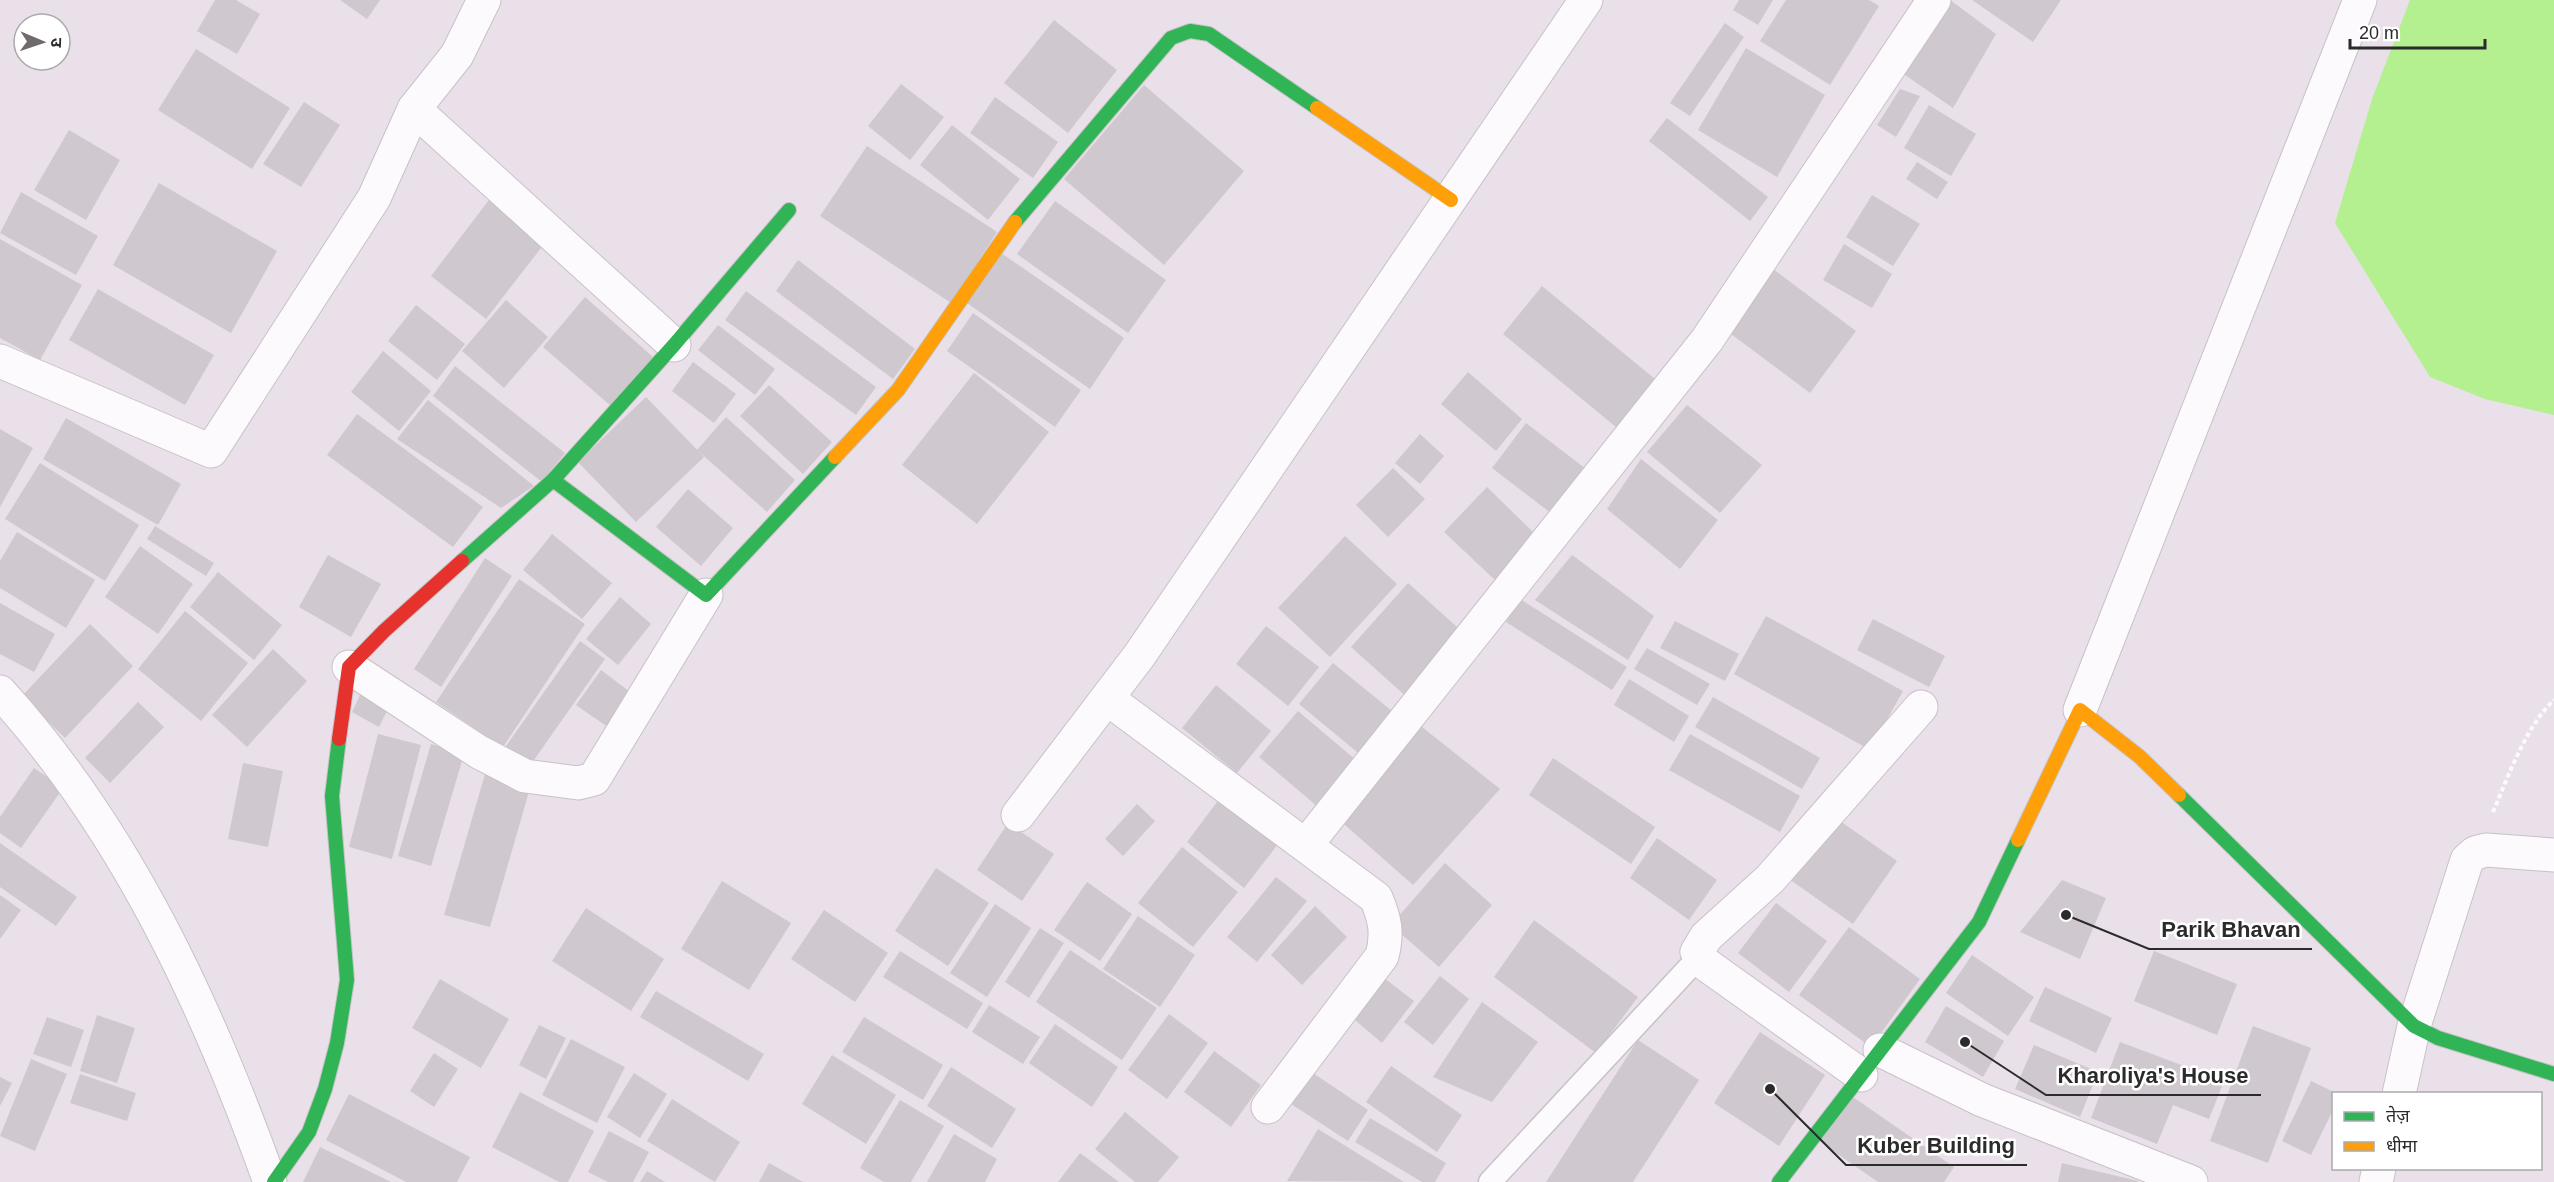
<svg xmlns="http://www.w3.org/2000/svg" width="2554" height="1182" viewBox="0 0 2554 1182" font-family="Helvetica,'Noto Sans Devanagari',sans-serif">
<rect width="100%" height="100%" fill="#eae0ea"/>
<!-- water -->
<path fill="#b4ef90" d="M2410 0H2554V415L2485 399 2430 377 2335 223 2372 99Z"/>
<!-- building -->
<g fill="#cfc8cf">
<path d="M215 0H236L260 14 237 54 197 31Z"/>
<path d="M340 0H380L367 19Z"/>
<path d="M1739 0H1773L1758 25 1733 10Z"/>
<path d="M1786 0H1869L1879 6 1830 85 1760 41Z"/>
<path d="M1950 0 1996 34 1953 108 1902 73Z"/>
<path d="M1972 0H2061L2033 42Z"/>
<path d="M1054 20 1117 70 1068 133 1004 83Z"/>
<path d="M1725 23 1744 37 1690 116 1670 103Z"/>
<path d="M1746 48 1825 95 1777 177 1698 130Z"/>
<path d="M196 49 290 108 252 169 158 110Z"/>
<path d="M901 84 944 117 910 160 868 126Z"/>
<path d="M1144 85 1244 171 1164 265 1064 179Z"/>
<path d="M1900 89 1920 96 1896 137 1877 125Z"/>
<path d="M995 97 1058 142 1033 178 970 133Z"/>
<path d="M304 102 340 125 301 187 263 164Z"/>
<path d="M1929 105 1976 134 1951 176 1904 148Z"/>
<path d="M1667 118 1768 197 1750 221 1649 141Z"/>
<path d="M952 125 1020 179 988 220 920 165Z"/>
<path d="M69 130 120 160 86 220 34 190Z"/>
<path d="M867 146 997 232 951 303 820 216Z"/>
<path d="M1917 162 1948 182 1937 199 1906 179Z"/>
<path d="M159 183 277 251 231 333 113 265Z"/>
<path d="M21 192 98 236 76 275 0 233Z"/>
<path d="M1872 195 1920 224 1893 266 1846 237Z"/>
<path d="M492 196 548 239 486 319 431 276Z"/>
<path d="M1055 201 1166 280 1128 333 1017 254Z"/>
<path d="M0 239 82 285 40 360 0 338Z"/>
<path d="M1844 244 1892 274 1872 308 1823 280Z"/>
<path d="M1001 253 1124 338 1090 389 967 303Z"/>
<path d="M798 260 915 349 893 379 776 291Z"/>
<path d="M1769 266 1856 331 1810 393 1723 328Z"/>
<path d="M1542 286 1655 379 1616 427 1503 334Z"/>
<path d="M98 289 214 355 185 405 69 340Z"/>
<path d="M746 291 876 387 856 415 725 320Z"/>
<path d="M585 297 653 357 611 406 543 347Z"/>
<path d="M506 300 548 337 504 388 462 351Z"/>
<path d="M416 305 465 344 437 380 388 341Z"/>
<path d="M973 313 1081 390 1055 427 947 351Z"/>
<path d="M718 325 775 369 755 395 698 350Z"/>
<path d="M383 351 431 391 399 431 351 392Z"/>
<path d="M693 362 736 394 714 423 672 391Z"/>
<path d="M455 366 565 453 542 482 433 396Z"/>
<path d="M1468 372 1522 419 1496 451 1441 404Z"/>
<path d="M974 373 1049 432 977 524 902 465Z"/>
<path d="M769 385 832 442 803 474 740 416Z"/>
<path d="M646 397 704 457 636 522 578 462Z"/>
<path d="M428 400 534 486 501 508 397 439Z"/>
<path d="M1687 405 1762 465 1720 513 1647 452Z"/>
<path d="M357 414 483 507 453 547 327 455Z"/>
<path d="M726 417 795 480 767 512 697 450Z"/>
<path d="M66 418 181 484 158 525 43 459Z"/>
<path d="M1526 423 1590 472 1556 517 1492 468Z"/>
<path d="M0 429 33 448 0 507Z"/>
<path d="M1420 434 1444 456 1420 484 1395 463Z"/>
<path d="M1641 459 1718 520 1680 569 1607 509Z"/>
<path d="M40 463 139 525 105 581 5 519Z"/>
<path d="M1393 468 1425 499 1388 537 1356 505Z"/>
<path d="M1487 487 1538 537 1496 581 1444 532Z"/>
<path d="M688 489 733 528 701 566 656 527Z"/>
<path d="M155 526 214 563 206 576 147 539Z"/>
<path d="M17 532 95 580 66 628 0 588V561Z"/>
<path d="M552 534 612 583 582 619 523 570Z"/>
<path d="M1345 536 1397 584 1330 657 1278 608Z"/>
<path d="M140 546 193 584 158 634 105 597Z"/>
<path d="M328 555 381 584 351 637 299 607Z"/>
<path d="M1572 555 1654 616 1628 660 1535 600Z"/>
<path d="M485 558 512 576 441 687 414 669Z"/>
<path d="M218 572 282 625 254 660 190 607Z"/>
<path d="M519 579 585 624 503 747 436 702Z"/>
<path d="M1408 583 1466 635 1409 699 1351 647Z"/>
<path d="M620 597 651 624 618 665 586 639Z"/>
<path d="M1520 599 1627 667 1612 690 1506 622Z"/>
<path d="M0 603 55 634 34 672 0 654Z"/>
<path d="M185 611 248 663 201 721 138 669Z"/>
<path d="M1766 616 1903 691 1870 750 1734 674Z"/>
<path d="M1873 619 1945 656 1929 687 1857 650Z"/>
<path d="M1675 621 1739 654 1725 681 1660 648Z"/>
<path d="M90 624 133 666 65 738 22 696Z"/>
<path d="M1266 626 1319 667 1288 706 1236 664Z"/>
<path d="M580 641 605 659 529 767 504 749Z"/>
<path d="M1647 648 1710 684 1697 705 1634 669Z"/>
<path d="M273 649 307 681 247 747 212 715Z"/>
<path d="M1333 663 1397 715 1363 757 1299 704Z"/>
<path d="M601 670 638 698 615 732 576 705Z"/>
<path d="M1629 679 1689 716 1674 742 1614 705Z"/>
<path d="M1216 685 1271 731 1237 773 1182 728Z"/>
<path d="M364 687 392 701 379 727 352 712Z"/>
<path d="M1713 697 1820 758 1802 789 1695 727Z"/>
<path d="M138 702 164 727 110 783 85 758Z"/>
<path d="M1298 711 1357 761 1318 807 1259 757Z"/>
<path d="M1417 723 1500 789 1413 885 1336 817Z"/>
<path d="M378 734 421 745 392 859 349 847Z"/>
<path d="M1690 734 1800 796 1780 832 1669 770Z"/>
<path d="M431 744 464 754 431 866 398 856Z"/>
<path d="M1553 758 1655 827 1631 864 1529 795Z"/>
<path d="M243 763 283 771 268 847 228 839Z"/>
<path d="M34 768 63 788 21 848 0 833V817Z"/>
<path d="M485 774 530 788 490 927 444 915Z"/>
<path d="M1223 794 1282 839 1244 888 1187 842Z"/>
<path d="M1137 804 1155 821 1123 856 1105 839Z"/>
<path d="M1833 816 1897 861 1853 924 1789 879Z"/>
<path d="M1008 823 1054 854 1022 901 977 870Z"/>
<path d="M1657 838 1717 880 1689 920 1630 878Z"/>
<path d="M0 843 77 897 56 926 0 887Z"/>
<path d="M1182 847 1238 892 1193 947 1138 903Z"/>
<path d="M1445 863 1492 905 1439 967 1391 925Z"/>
<path d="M936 868 989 903 948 966 895 931Z"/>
<path d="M1276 877 1307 901 1257 962 1227 937Z"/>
<path d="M2062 880 2106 898 2080 959 2020 932Z"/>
<path d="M722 881 791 923 749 990 681 949Z"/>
<path d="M1087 882 1132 914 1100 961 1054 930Z"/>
<path d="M0 895 21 910 0 939Z"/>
<path d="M1776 903 1827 941 1789 992 1738 953Z"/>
<path d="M995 904 1031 928 987 997 950 973Z"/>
<path d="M1315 906 1347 937 1302 985 1271 955Z"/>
<path d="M586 908 664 959 631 1011 552 961Z"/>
<path d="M824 910 888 953 855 1002 791 959Z"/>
<path d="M1138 916 1195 955 1160 1007 1103 969Z"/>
<path d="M1534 920 1638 997 1596 1053 1494 977Z"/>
<path d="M1849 927 1920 979 1871 1047 1799 995Z"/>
<path d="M1040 928 1064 943 1029 998 1005 982Z"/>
<path d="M1070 950 1157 1008 1122 1060 1036 1002Z"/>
<path d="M900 951 983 1003 967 1029 883 977Z"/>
<path d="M2154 951 2237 984 2217 1035 2134 1001Z"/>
<path d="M1972 955 2034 997 2008 1036 1946 993Z"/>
<path d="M1440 976 1469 999 1433 1045 1404 1022Z"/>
<path d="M1384 978 1414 1001 1382 1043 1355 1020Z"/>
<path d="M440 979 509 1019 481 1068 412 1028Z"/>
<path d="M2045 987 2112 1018 2096 1053 2029 1021Z"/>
<path d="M656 991 764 1054 748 1081 640 1017Z"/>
<path d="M1482 1002 1538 1042 1492 1102 1433 1077Z"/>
<path d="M989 1005 1040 1037 1023 1064 972 1032Z"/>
<path d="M1946 1006 2004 1041 1983 1077 1925 1042Z"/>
<path d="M1169 1014 1208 1043 1167 1099 1128 1070Z"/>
<path d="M97 1015 135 1028 117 1083 80 1071Z"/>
<path d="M47 1017 84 1030 71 1067 33 1054Z"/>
<path d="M864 1017 943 1065 923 1100 842 1052Z"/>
<path d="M1055 1024 1118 1067 1092 1107 1029 1063Z"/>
<path d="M539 1025 566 1038 546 1079 519 1065Z"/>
<path d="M2253 1026 2311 1048 2268 1163 2210 1141Z"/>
<path d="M1760 1032 1825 1075 1779 1146 1714 1103Z"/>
<path d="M571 1039 625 1067 597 1123 542 1095Z"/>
<path d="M1638 1040 1699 1080 1633 1182H1546Z"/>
<path d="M2120 1042 2224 1081 2209 1119 2173 1105 2157 1144 2091 1118Z"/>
<path d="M2034 1045 2098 1072 2080 1117 2015 1089Z"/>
<path d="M1214 1051 1261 1085 1231 1127 1184 1092Z"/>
<path d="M434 1053 458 1069 434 1107 410 1091Z"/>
<path d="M832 1055 896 1095 866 1144 802 1104Z"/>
<path d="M31 1059 67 1074 35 1151 0 1136Z"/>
<path d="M1391 1066 1462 1115 1437 1152 1366 1102Z"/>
<path d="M951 1067 1016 1109 992 1148 927 1106Z"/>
<path d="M1310 1071 1368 1110 1348 1141 1288 1102Z"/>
<path d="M634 1073 667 1094 640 1138 607 1117Z"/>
<path d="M80 1074 136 1093 127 1121 70 1103Z"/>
<path d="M0 1077 12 1083 0 1106Z"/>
<path d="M2311 1081 2334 1092V1108L2311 1155 2282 1141Z"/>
<path d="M520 1092 594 1131 568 1182H559L492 1147Z"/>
<path d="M349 1094 470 1157 457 1182H406L326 1140Z"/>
<path d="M1850 1095 1954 1167 1944 1182H1878L1819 1141Z"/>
<path d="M672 1099 740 1142 715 1182 647 1141Z"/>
<path d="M900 1100 944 1126 911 1182H884L860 1168Z"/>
<path d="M1125 1112 1179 1157 1158 1182H1135L1095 1149Z"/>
<path d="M1370 1118 1446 1163 1435 1182H1422L1355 1142Z"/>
<path d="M1318 1129 1404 1182 1287 1181Z"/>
<path d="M609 1131 649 1152 633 1182H608L588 1172Z"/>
<path d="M954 1134 997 1159 985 1182H927Z"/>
<path d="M320 1147 391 1182H303Z"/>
<path d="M1080 1153 1119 1182H1058Z"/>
<path d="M769 1163 803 1182H759Z"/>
<path d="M2062 1163 2138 1181V1182H2058Z"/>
<path d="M647 1171 665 1182H640Z"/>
</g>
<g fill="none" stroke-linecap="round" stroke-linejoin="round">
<!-- lane casing -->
<g stroke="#c5c3c6" stroke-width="25">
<path id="lane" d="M1490 1182 1699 957"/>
</g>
<!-- street casing -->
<g stroke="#c5c3c6" stroke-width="35">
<g id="street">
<path d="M414 109 674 345"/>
<path d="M0 361 211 451 374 198 414 109 457 55 484 0"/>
<path d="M349 667 479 752 525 776 578 783 594 779 706 595"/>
<path d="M0 692C127 832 207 1006 270 1182"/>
<path d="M1108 699 1376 898C1385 919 1388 933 1382 956L1268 1107"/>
<path d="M2080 710 2360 0"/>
<path d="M1018 815 1139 656 1586 0"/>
<path d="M1306 845 1707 340 1934 0"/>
<path d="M1880 1050 1982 1100 2191 1182"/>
<path d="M1861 1075 1704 963 1697 952 1706 937 1770 879 1921 707"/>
<path d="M2399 1094 2414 1026 2467 860 2475 853 2486 850 2554 855"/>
<path d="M2376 1182 2379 1168"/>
</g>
</g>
<!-- fast casing -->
<g stroke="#c5c3c6" stroke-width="16">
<g id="fast">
<path d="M1015 222 1171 38 1190 31 1209 34 1317 108"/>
<path d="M553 480 706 595 835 457"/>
<path d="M462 561 553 480 674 345 789 210"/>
<path d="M2179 795 2414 1026 2438 1038 2554 1074"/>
<path d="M274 1182 309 1132 325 1089 337 1043 347 980 332 796 339 739"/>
<path d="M1779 1182 1979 922 2018 840"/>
</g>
</g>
<!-- slow casing -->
<g stroke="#c5c3c6" stroke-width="16">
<g id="slow">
<path d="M1317 108 1451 200"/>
<path d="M835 457 898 390 1015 222"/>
<path d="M2018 840 2080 710 2140 757 2179 795"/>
</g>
</g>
<!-- jam casing -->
<g stroke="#c5c3c6" stroke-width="16">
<path id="jam" d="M339 739 349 667 384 631 462 561"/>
</g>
<!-- path -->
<path stroke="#fcfafc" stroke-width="4" stroke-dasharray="4.5 3" stroke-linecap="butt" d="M2493 812C2508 777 2526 726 2554 700"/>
<!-- lane -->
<use href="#lane" stroke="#fcfafc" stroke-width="22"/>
<!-- street -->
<use href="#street" stroke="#fcfafc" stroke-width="33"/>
<!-- fast -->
<use href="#fast" stroke="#30b455" stroke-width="14"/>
<!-- slow -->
<use href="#slow" stroke="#ff9f0a" stroke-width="14"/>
<!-- jam -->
<use href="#jam" stroke="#e5322d" stroke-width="14"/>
</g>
<!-- callouts -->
<path fill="none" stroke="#2b2b2b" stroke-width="2" d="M2066 915L2149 949H2312M1965 1042L2046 1095H2261M1770 1089L1846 1165H2027"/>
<g fill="#2b2b2b" stroke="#fff" stroke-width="2">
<circle cx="2066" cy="915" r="6"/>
<circle cx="1965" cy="1042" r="6"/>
<circle cx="1770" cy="1089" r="6"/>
</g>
<g font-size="22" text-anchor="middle" font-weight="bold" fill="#2b2b2b" stroke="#fff" stroke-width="5" stroke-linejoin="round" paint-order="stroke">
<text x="2231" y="937">Parik Bhavan</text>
<text x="2153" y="1083">Kharoliya's House</text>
<text x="1936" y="1153">Kuber Building</text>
</g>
<!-- legend -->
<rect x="2332" y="1092" width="210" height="78" fill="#ffffff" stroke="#aaaaaa" stroke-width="1.5"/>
<rect x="2344" y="1112" width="30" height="9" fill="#30b455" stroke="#aaaaaa" stroke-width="1.5"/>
<text x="2386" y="1122" font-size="18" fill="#2b2b2b">तेज़</text>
<rect x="2344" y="1142" width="30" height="9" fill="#ff9f0a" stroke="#aaaaaa" stroke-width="1.5"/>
<text x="2386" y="1152" font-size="18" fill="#2b2b2b">धीमा</text>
<!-- north arrow -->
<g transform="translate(42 42) rotate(92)"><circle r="28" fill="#ffffff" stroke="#aaaaaa" stroke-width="1.5"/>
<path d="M0-4.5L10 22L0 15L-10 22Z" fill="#6e6a6e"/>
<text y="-9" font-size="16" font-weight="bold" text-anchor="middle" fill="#2b2b2b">उ</text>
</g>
<!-- scale -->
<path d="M2350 39v9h135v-9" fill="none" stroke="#2b2b2b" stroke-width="3"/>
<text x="2359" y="39" font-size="18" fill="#2b2b2b" stroke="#ffffff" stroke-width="4.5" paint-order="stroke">20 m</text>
</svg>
